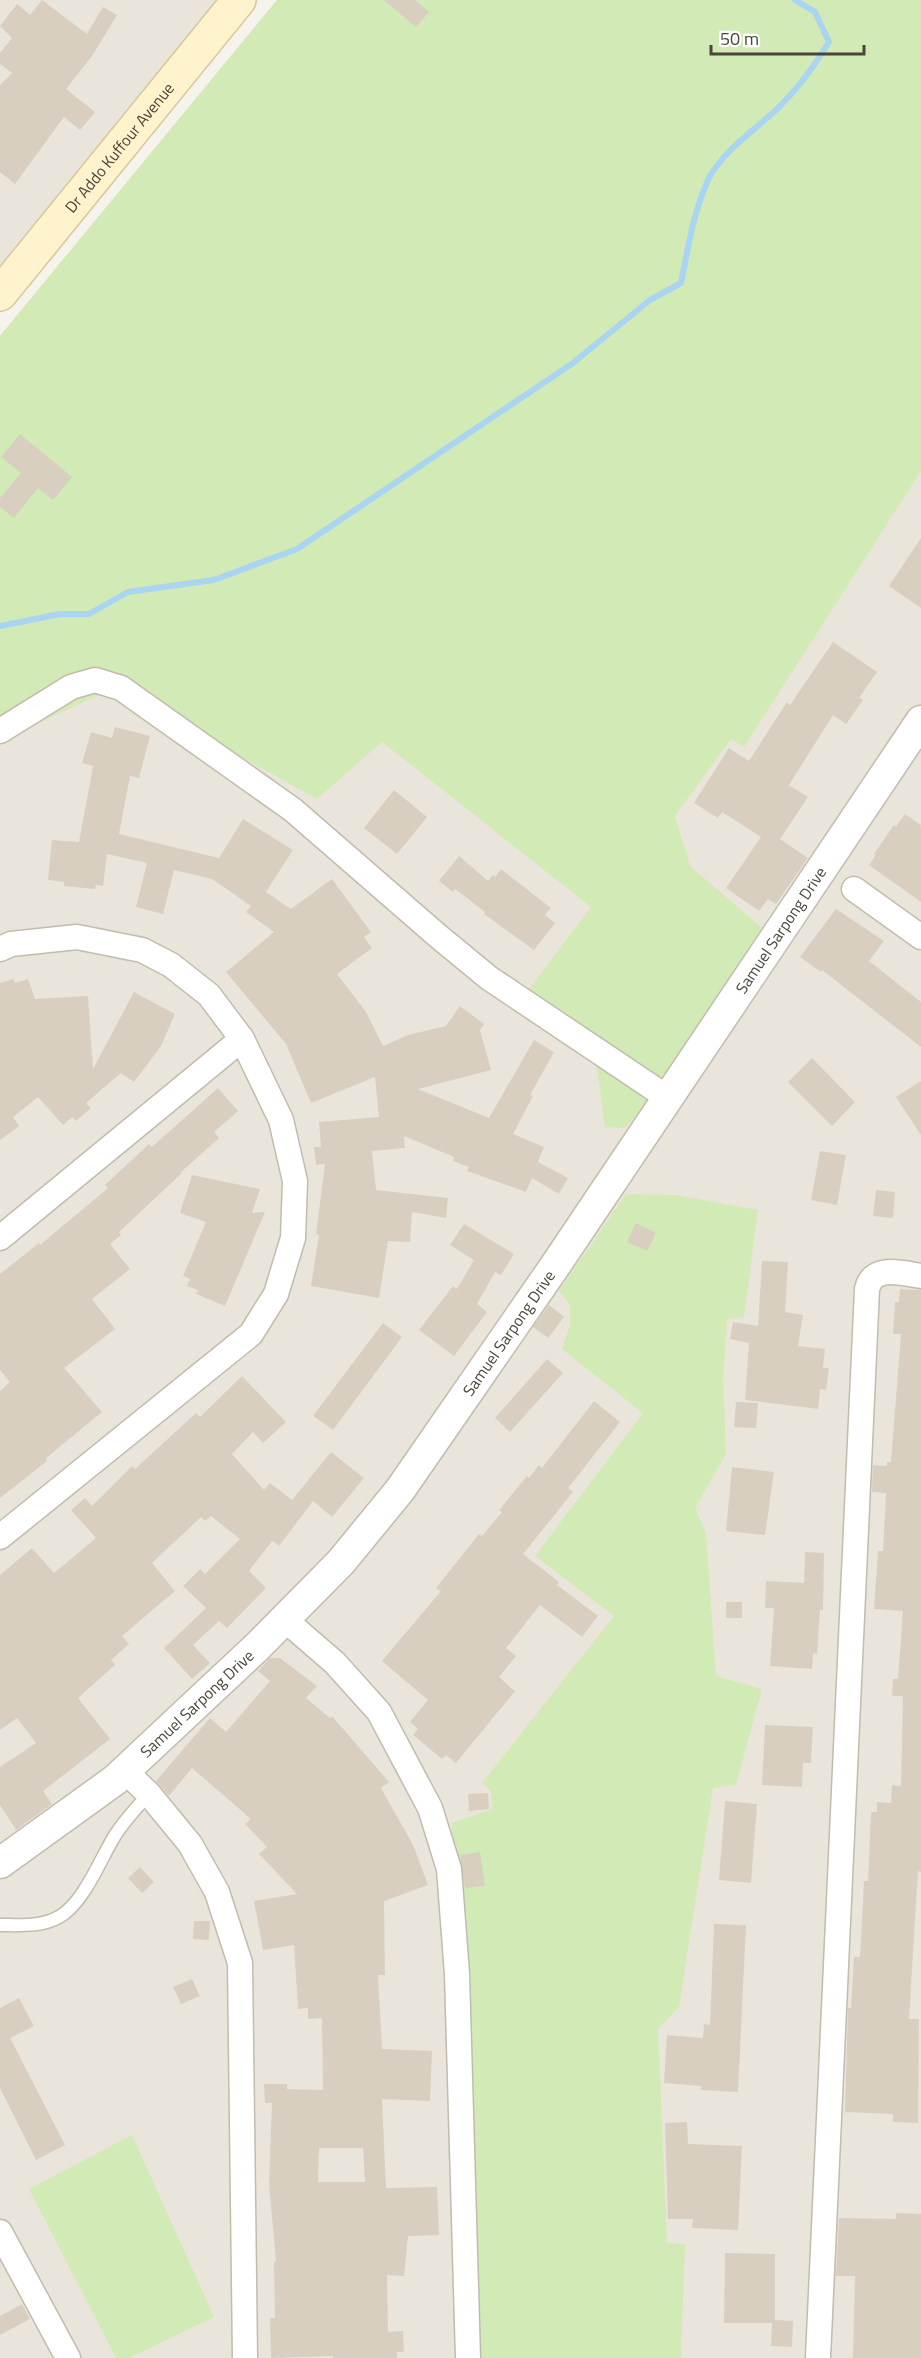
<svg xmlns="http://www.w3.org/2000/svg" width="921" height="2358" viewBox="0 0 921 2358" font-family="'Titillium Web',sans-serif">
	<rect width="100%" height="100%" fill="#f6f3ec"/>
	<g fill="#eae5da">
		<path d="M0 0H228L0 281Z"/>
		<path d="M277 0H921V2358H0V336Z"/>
	</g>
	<g fill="#d2eab5">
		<path d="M277 0H921V471L744 747 731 739 675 816 690 866 767 932 656 1095 624 1128 605 1127 596 1059 520 1001 591 907 382 742 317 799 116 687 0 741V336Z"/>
		<path d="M626 1194 675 1195 758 1210 744 1317 727 1319 723 1381 726 1454 695 1508 706 1533 716 1676 762 1689 736 1785 713 1788 679 2007 658 2029 667 2243 685 2244 681 2358H477L452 1823 492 1809 491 1791 482 1783 614 1616 535 1556 643 1413 562 1349 570 1325V1305L559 1291Z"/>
		<path d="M132 2135 214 2317 129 2358H116L29 2189Z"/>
	</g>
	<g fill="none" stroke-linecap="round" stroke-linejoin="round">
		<path stroke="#a9d4f2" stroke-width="6" d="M0 626 60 614H89L128 592 214 580 297 549 573 363 650 300 681 283C688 249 693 213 708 180 721 153 753 131 775 111 796 91 814 67 829 42L815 12 795 0"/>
	</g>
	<g fill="#d8cfc1" fill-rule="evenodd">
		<path d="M42 0 87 34 103 7 117 15 92 56 66 89 95 112 80 130 64 117 15 184 0 172V85L12 73 0 64V53L12 38 0 26 17 4 30 15Z"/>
		<path d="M384 0H415L429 12 416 27Z"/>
		<path d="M20 434 72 477 53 500 38 488 14 518 0 507V498L21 473 1 457Z"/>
		<path d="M921 538V608L889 586Z"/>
		<path d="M833 642 877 672 859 698 863 700 846 724 833 715 789 785 808 797 780 839 808 858 776 904 768 899 759 911 726 888 761 837 722 812 718 818 694 803 729 748 749 761 787 702 790 705Z"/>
		<path d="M115 727 150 736 139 778 130 776 119 834 219 858 243 819 293 850 266 892 291 909 332 879 371 932 364 937 372 948 337 974 366 1012 383 1046 408 1035 446 1026 460 1006 484 1024 480 1030 491 1070 418 1089 489 1118 534 1040 554 1052 530 1095 533 1096 513 1134 544 1147 538 1162 568 1178 559 1194 532 1178 526 1192 467 1171 469 1167 453 1161 454 1157 404 1136 405 1148 372 1151 376 1190 448 1198 446 1218 412 1212 410 1242 388 1241 379 1298 311 1286 319 1235 316 1234 325 1164 316 1165 314 1147H321L319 1122 379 1117 375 1077 311 1103 286 1044 226 972 274 932 246 912 251 906 212 879 174 870 163 914 136 907 147 863 107 854 103 886 96 885 95 889 64 886V882L48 880 52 840 79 842 93 766 82 763 91 732 112 738Z"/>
		<path d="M394 790 427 817 397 854 364 828Z"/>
		<path d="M905 814 921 825V902L869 865 876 855 874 854 894 825 896 827Z"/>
		<path d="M459 856 488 881 493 875 495 877 501 869 551 908 545 915 555 923 534 950 484 914 485 912 455 889 453 892 439 881Z"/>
		<path d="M836 909 884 941 869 961 921 1002V1047L822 970 821 972 800 957Z"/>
		<path d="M13 979 15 983 28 979 35 999 88 996 93 1069 134 992 175 1014 161 1046 134 1082 121 1073 86 1103 91 1108 76 1121 72 1117 63 1125 38 1097 13 1117 19 1126 0 1140V983Z"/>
		<path d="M812 1058 855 1102 832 1126 788 1082Z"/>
		<path d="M921 1081V1135L896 1097Z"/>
		<path d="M218 1088 238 1111 214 1132 219 1138 180 1173H182L119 1232 121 1235 110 1244 130 1269 92 1299 115 1329 64 1368 102 1412 46 1458 47 1461 0 1498V1391L10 1382 0 1370V1274L39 1243 40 1245 108 1188 105 1185 149 1144 152 1147Z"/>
		<path d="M820 1151 846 1155 837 1205 811 1200Z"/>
		<path d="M192 1175 260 1189 252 1213 265 1212 225 1306 196 1294 198 1290 187 1286 190 1279 183 1276 206 1222 180 1213Z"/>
		<path d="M876 1190 895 1192 893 1218 873 1216Z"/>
		<path d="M636 1223 656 1233 647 1251 627 1242Z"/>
		<path d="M464 1224 514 1254 501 1275 495 1272 477 1304 487 1312 454 1356 419 1330 453 1286 457 1289 474 1260 450 1245Z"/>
		<path d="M762 1261 788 1262 785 1312 803 1315 798 1346 825 1349 823 1368H829L826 1390 820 1389 818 1409 745 1400 749 1343 730 1339 733 1322 758 1326Z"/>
		<path d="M900 1289 921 1290V1872L918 1871 909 2019H919L918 2123 893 2122V2114L845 2112 848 2008H851L854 1957H860L864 1881H868L871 1812H877V1802L891 1803 892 1785 901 1786 903 1696H892L893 1679H898L903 1611 874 1609 878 1551H883L886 1493 872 1492 873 1465 887 1466V1462H891L901 1334H893L895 1302H899Z"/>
		<path d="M549 1305 564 1317 548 1338 533 1327Z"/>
		<path d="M383 1323 402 1337 333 1430 313 1416Z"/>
		<path d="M547 1359 563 1373 510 1432 495 1418Z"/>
		<path d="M242 1376 286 1422 263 1443 253 1432 232 1454 264 1490 270 1483 292 1500 331 1452 364 1478 332 1517 313 1501 279 1546 272 1541 249 1571 266 1588 227 1628 219 1621 193 1645 210 1663 192 1679 164 1648 206 1608 183 1586 200 1569 205 1574 240 1539 211 1516 205 1521 201 1517 152 1563 175 1591 122 1636 129 1644 111 1660 115 1665 78 1698 110 1739 43 1791 52 1804 16 1830 0 1805V1767L36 1743 17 1718 0 1730V1575L32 1548 54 1573 96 1538 71 1510 85 1498 92 1506 132 1466 135 1469 196 1413 200 1417Z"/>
		<path d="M594 1401 620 1422 568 1488 573 1492 523 1554 559 1582 557 1585 598 1616 582 1637 540 1605 506 1648 516 1656 499 1677 515 1691 456 1763 446 1755 442 1759 413 1735 418 1729 410 1722 428 1700 382 1661 441 1591 436 1588 479 1534 482 1536 502 1512 499 1510 527 1476 529 1478 539 1465 542 1468Z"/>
		<path d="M736 1402 758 1403 756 1428 734 1427Z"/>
		<path d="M732 1467 774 1472 765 1535 726 1531Z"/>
		<path d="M805 1552 824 1553 823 1610H820L817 1654 813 1653 812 1669 770 1666 774 1608H765L766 1581 804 1583Z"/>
		<rect x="726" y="1602" width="16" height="16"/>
		<path d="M270 1658H280L317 1686 306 1698 330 1718 332 1716 389 1782 381 1788 413 1845 428 1885 384 1901 385 1975H378L382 2049 432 2051 430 2101 382 2099 386 2188 437 2187 439 2235 408 2236 404 2276 387 2275 388 2332 403 2331 404 2352H397V2358H333V2356L271 2358 270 2318H275L274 2261H276L269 2184 272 2103H265L264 2084H287V2089L323 2090 322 2018 308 2019V2008L298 2009 294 1945 263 1950 254 1901 297 1894 259 1854 267 1847 245 1824 251 1819 192 1768 169 1796 156 1781 210 1718 226 1732 270 1681 258 1671ZM319 2148H363L365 2182H318Z"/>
		<path d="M765 1725 813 1727 811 1763H803L802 1787 762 1785Z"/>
		<path d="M488 1793 489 1809 469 1811 468 1794Z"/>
		<path d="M725 1801 757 1804 751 1883 719 1880Z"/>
		<path d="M480 1852 485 1886 465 1888 460 1855Z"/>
		<path d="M140 1867 154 1882 142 1893 128 1878Z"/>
		<path d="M194 1921H210L209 1940 193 1939Z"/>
		<path d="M714 1924 746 1925 738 2092 701 2090V2086L664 2083 667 2035 703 2038 704 2024 710 2025Z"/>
		<path d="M192 1979 200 1996 181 2004 173 1987Z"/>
		<path d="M19 1998 34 2026 10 2038 65 2145 36 2160 0 2088V2008Z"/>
		<path d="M687 2122 688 2144 742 2146 738 2230 692 2228 693 2219H668L665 2123Z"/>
		<path d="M896 2213 921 2214V2358H853L855 2276H836L839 2218 896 2219Z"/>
		<path d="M725 2253 775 2254V2320L793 2321 792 2347 771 2346 772 2323H724Z"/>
		<path d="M22 2304 30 2319 0 2335V2316Z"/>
	</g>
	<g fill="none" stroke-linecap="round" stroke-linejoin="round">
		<defs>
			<path id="service" d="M0 1925C20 1925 41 1927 59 1917 83 1904 100 1860 114 1837 123 1822 136 1808 149 1794"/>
			<g id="minor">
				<path d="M0 731 71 687 95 680 121 688 293 810 438 936 489 978 668 1098"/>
				<path d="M854 889 921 937"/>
				<path d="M0 949 11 944 77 937 142 950 171 965 209 995 242 1039 281 1120 295 1181 293 1238 276 1294 251 1334 0 1537"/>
				<path d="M0 1238 242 1039"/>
				<path d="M283 1618 335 1663 379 1712 430 1808 449 1869 457 1974 468 2358"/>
				<path d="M125 1771 149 1794 190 1844 217 1892 240 1963 245 2358"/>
				<path d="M0 2232 68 2358"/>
				<path d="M818 2358 867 1289C873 1264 902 1273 921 1276"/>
			</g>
			<g id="tertiary">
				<path id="s1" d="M0 1863 115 1780 257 1647 341 1562 400 1490 557 1263 921 721"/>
			</g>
			<g id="secondary">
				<path id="s2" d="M0 294 239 0"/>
			</g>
		</defs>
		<use href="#service" stroke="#c2bbae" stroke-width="15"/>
		<use href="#minor" stroke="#c2bbae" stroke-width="27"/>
		<use href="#tertiary" stroke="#c2bbae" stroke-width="33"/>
		<use href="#secondary" stroke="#d6c79b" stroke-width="36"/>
		<use href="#service" stroke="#fff" stroke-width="12"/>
		<use href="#minor" stroke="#fff" stroke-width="24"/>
		<use href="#tertiary" stroke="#fff" stroke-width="30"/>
		<use href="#secondary" stroke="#fff3cd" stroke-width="33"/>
	</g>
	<g text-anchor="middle" stroke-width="4.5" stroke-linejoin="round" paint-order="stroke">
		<g font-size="16" fill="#4b4439" stroke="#fff">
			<text dy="6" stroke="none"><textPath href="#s2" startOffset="189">Dr Addo Kuffour Avenue</textPath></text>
			<text dy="6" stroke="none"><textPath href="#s1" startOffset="1226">Samuel Sarpong Drive</textPath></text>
			<text dy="6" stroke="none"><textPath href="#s1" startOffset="740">Samuel Sarpong Drive</textPath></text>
			<text dy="6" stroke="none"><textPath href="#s1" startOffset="254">Samuel Sarpong Drive</textPath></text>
		</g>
	</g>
	<path d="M711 45v9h153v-9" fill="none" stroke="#4b4439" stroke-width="3"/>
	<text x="720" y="45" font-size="18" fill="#4b4439" stroke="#ffffff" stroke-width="4.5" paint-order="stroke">50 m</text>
</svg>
